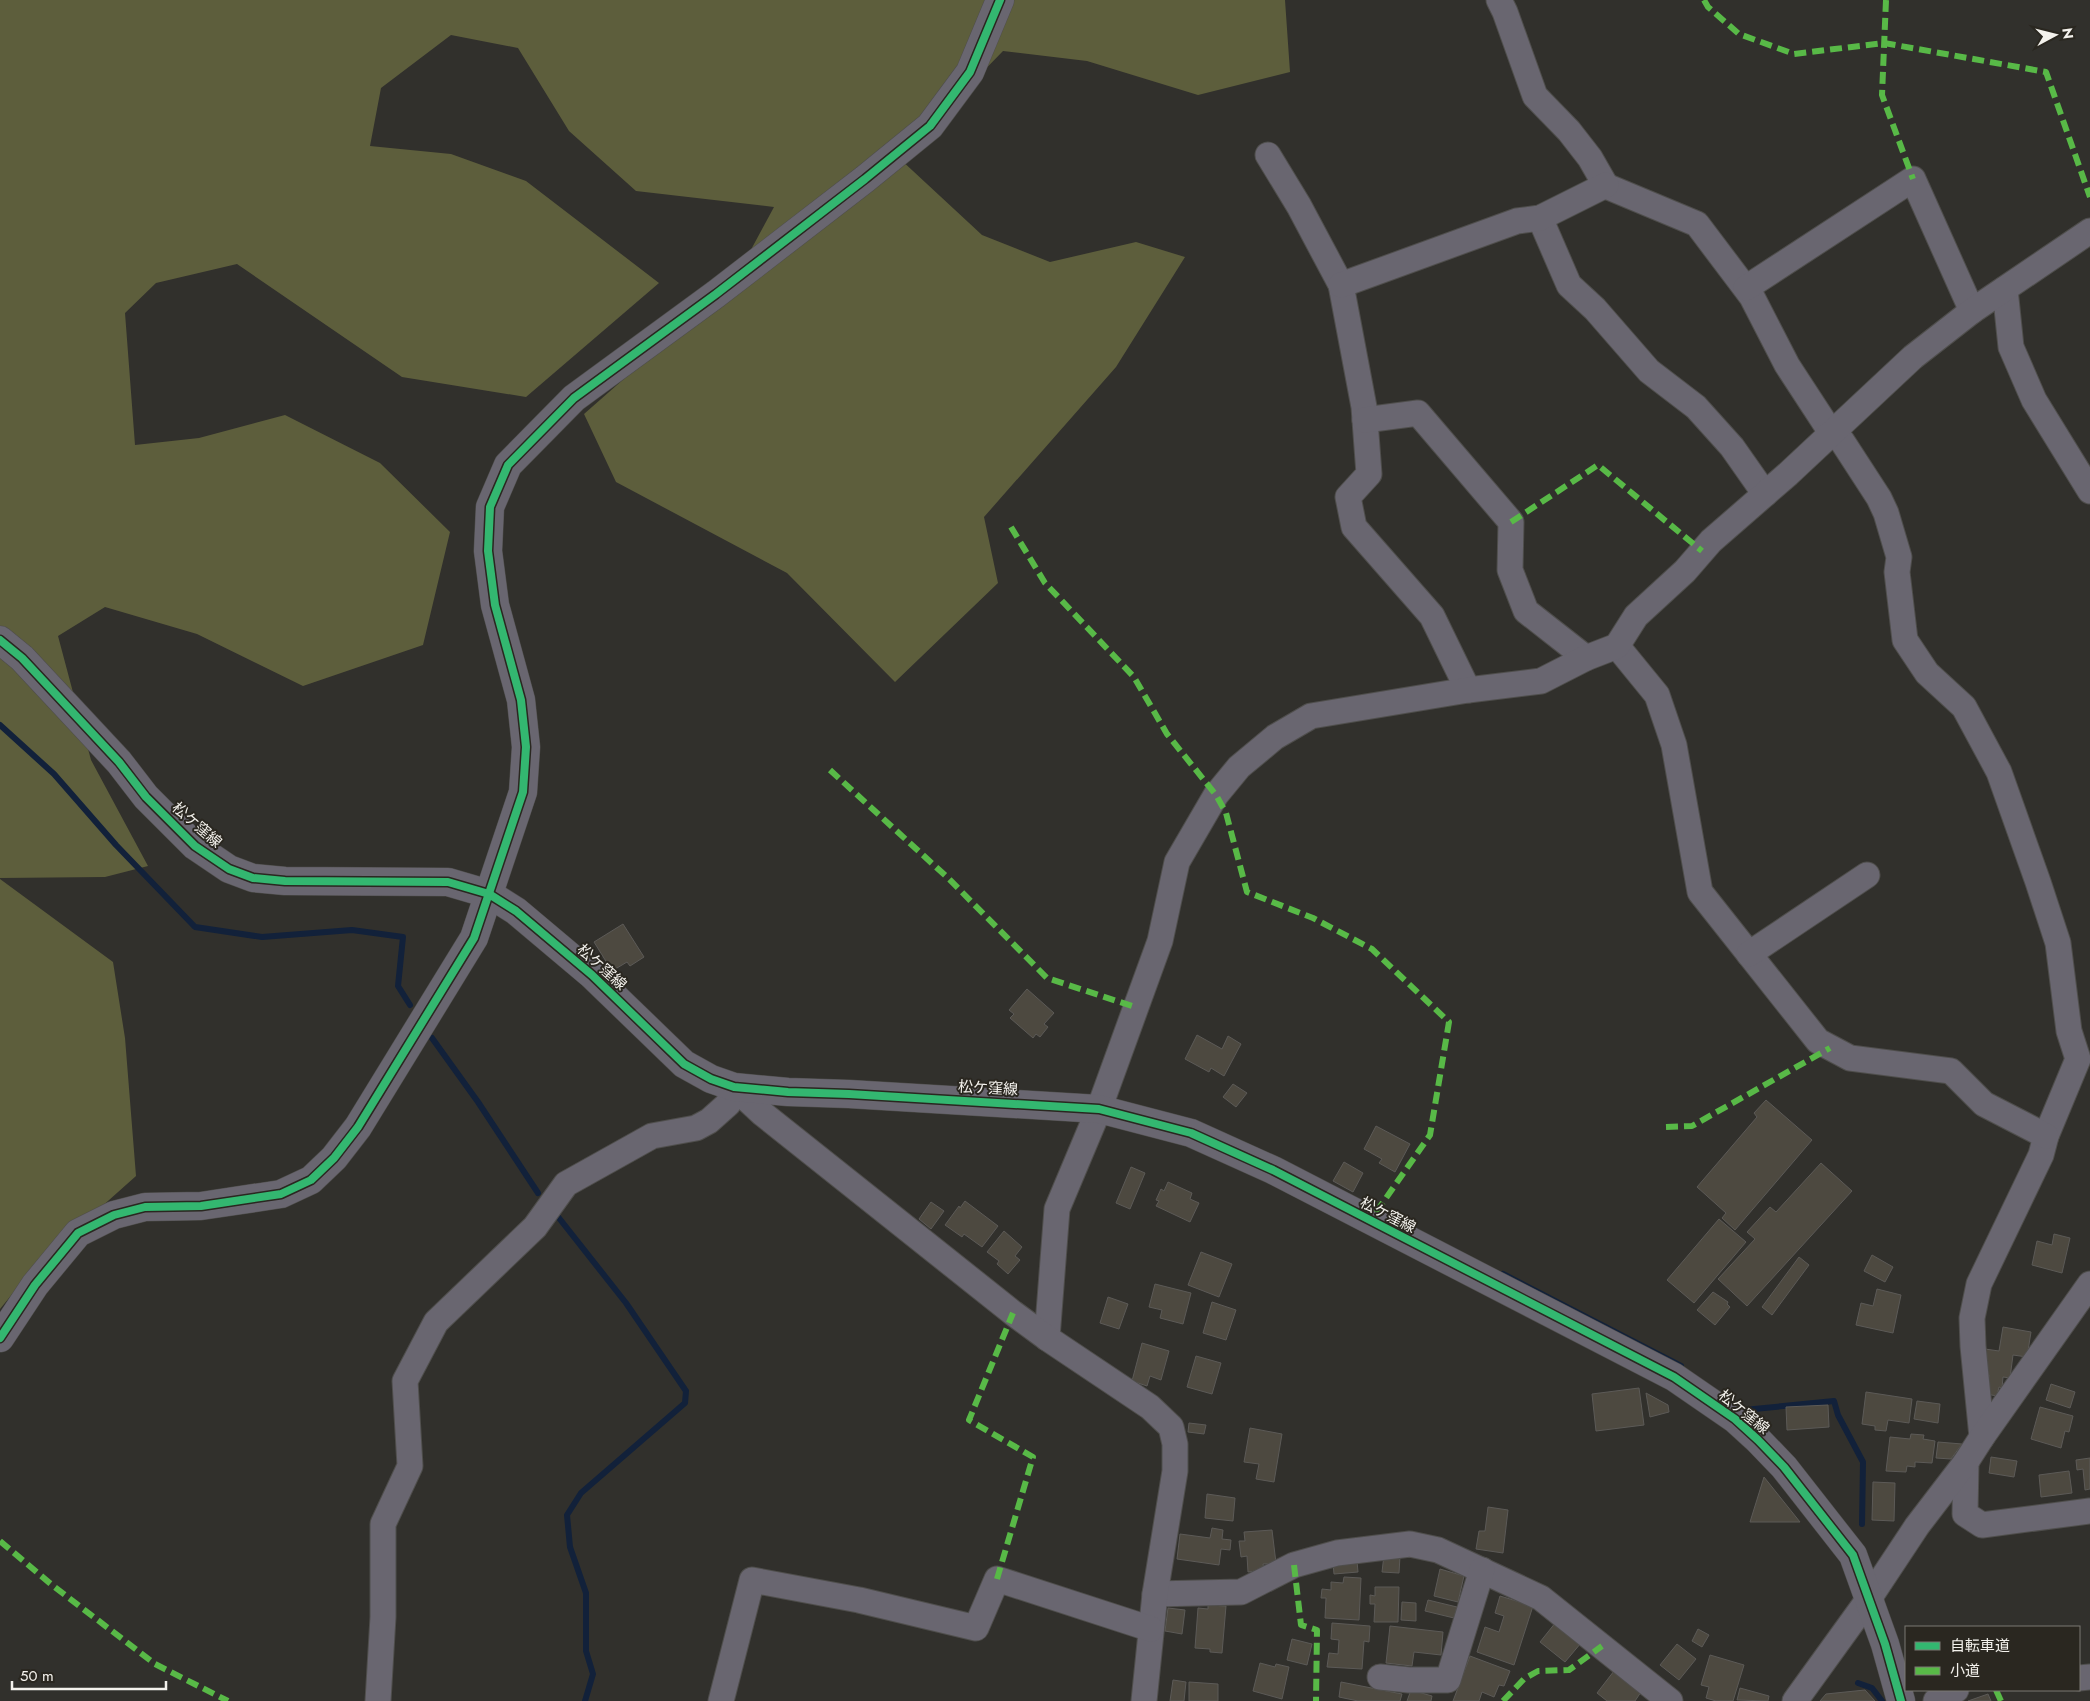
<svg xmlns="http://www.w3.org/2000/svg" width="2090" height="1701" viewBox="0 0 2090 1701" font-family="Jost,'Noto Sans JP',sans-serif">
	<rect width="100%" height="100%" fill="#31302c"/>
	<g fill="#5d5e3c">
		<path d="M0 0H1285L1290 72 1198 95 1087 61 1003 51 899 158 982 235 1050 262 1136 242 1185 257 1116 367 984 517 998 583 895 682 787 573 616 482 584 414 733 283 774 207 636 191 569 131 518 48 451 35 381 88 370 146 451 154 526 181 659 283 526 397 402 377 237 264 156 283 125 313 135 445 199 438 285 415 380 463 450 532 423 645 303 686 197 634 105 607 58 636 91 760 148 866 105 877 0 878Z"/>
		<path d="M0 879 113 962 125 1038 136 1176 35 1266 0 1309Z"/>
	</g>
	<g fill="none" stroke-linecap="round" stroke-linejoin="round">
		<g stroke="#12213a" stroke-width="6">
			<path d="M0 725 54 774 116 845 195 927 262 937 352 930 403 937 398 986 410 1005"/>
			<path d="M432 1038 478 1102 538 1193"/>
			<path d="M559 1218 626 1303 686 1391 685 1403 581 1493 567 1515 570 1547 586 1593V1651L593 1674 585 1701"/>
			<path d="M1503 1274 1681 1366"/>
			<path d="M1738 1406 1744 1410 1834 1401 1838 1415 1863 1462 1862 1524"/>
			<path d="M1858 1683 1872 1688 1882 1701"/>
		</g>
	</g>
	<g fill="#4d4940" stroke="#5c5a57">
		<path d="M623 924 644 957 630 966 627 962 612 971 594 942Z"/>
		<path d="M1027 989 1054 1013 1044 1024 1048 1027 1040 1037 1036 1034 1033 1038 1010 1018 1014 1014 1009 1010Z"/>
		<path d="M1197 1035 1222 1049 1228 1036 1241 1044 1224 1076 1211 1068 1209 1072 1185 1059Z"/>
		<path d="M1233 1084 1247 1093 1236 1107 1223 1097Z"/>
		<path d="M1766 1100 1812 1140 1735 1230 1722 1218 1726 1213 1697 1187 1757 1117 1754 1113Z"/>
		<path d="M1376 1126 1410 1144 1395 1172 1379 1163 1382 1159 1364 1149Z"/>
		<path d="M1344 1162 1363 1173 1353 1192 1333 1181Z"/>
		<path d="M1821 1163 1852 1191 1747 1306 1718 1279 1755 1239 1747 1232 1770 1207 1776 1212Z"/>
		<path d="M1131 1167 1145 1173 1130 1209 1116 1203Z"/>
		<path d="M1168 1182 1192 1193 1190 1199 1199 1203 1190 1222 1156 1206 1159 1201 1156 1200 1161 1189 1164 1191Z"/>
		<path d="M965 1201 998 1226 982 1247 964 1234 962 1237 945 1225 959 1206 960 1208Z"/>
		<path d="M931 1202 944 1211 931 1229 919 1219Z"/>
		<path d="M1719 1219 1746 1242 1694 1303 1667 1280Z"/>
		<path d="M1004 1231 1022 1247 1015 1256 1020 1260 1008 1274 997 1264 999 1261 987 1252Z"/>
		<path d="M2054 1234 2070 1238 2062 1273 2032 1265 2037 1241 2052 1245Z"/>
		<path d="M1201 1252 1232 1264 1219 1297 1188 1285Z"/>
		<path d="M1872 1255 1893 1267 1885 1282 1864 1271Z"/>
		<path d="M1799 1257 1809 1265 1772 1315 1762 1307Z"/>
		<path d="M1155 1284 1191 1293 1183 1324 1160 1318 1162 1310 1149 1307Z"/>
		<path d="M1877 1289 1901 1295 1893 1333 1856 1325 1861 1303 1873 1306Z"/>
		<path d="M1713 1292 1728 1302 1727 1304 1730 1307 1715 1325 1697 1310Z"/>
		<path d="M1108 1297 1128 1304 1119 1329 1100 1323Z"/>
		<path d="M1212 1302 1236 1310 1226 1340 1203 1333Z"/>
		<path d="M2003 1327 2031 1332 2027 1357 2013 1355 2010 1378 2003 1377 2002 1388 1999 1387 1997 1396 1986 1394 1989 1375 1982 1374 1985 1349 1999 1351Z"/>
		<path d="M1142 1343 1169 1351 1161 1380 1150 1376 1147 1386 1132 1381Z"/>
		<path d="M1196 1356 1221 1363 1212 1394 1187 1387Z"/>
		<path d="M2051 1384 2075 1392 2070 1408 2046 1400Z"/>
		<path d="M1639 1388 1644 1425 1596 1431 1592 1394Z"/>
		<path d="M1866 1392 1912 1399 1909 1423 1888 1420 1886 1431 1875 1430V1426L1862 1424Z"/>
		<path d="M1646 1393 1668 1405 1669 1412 1650 1417Z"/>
		<path d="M1917 1401 1940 1404 1938 1423 1914 1419Z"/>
		<path d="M1828 1405 1829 1427 1787 1430 1786 1407Z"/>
		<path d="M2040 1407 2073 1416 2069 1432 2065 1431 2061 1448 2031 1439Z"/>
		<path d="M1189 1423 1206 1425 1204 1434 1188 1432Z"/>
		<path d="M1250 1428 1282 1434 1274 1482 1256 1479 1259 1464 1244 1462Z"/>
		<path d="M1911 1434 1924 1435 1923 1439 1935 1441 1932 1463 1915 1462V1467L1907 1466 1906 1472 1886 1471 1890 1437 1910 1439Z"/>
		<path d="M1938 1442 1962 1444 1951 1459 1936 1458Z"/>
		<path d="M1991 1457 2017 1461 2014 1477 1989 1473Z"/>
		<path d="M2090 1458V1489L2085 1490 2083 1469 2077 1470 2076 1460Z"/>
		<path d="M2069 1471 2072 1493 2041 1497 2039 1475Z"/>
		<path d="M1764 1477 1800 1522H1750Z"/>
		<path d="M1873 1482 1895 1483 1894 1521 1872 1520Z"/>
		<path d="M1207 1494 1235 1498 1233 1521 1205 1518Z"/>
		<path d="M1488 1507 1508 1510 1503 1553 1476 1549 1479 1531H1485Z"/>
		<path d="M1212 1528 1223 1530 1222 1539 1231 1540 1230 1550 1221 1549 1219 1565 1177 1559 1180 1534 1210 1538Z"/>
		<path d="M1272 1530 1276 1563 1263 1564 1264 1570 1248 1572 1247 1556 1241 1557 1239 1541H1245L1244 1532Z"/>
		<path d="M1384 1555 1400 1556 1399 1573 1382 1572Z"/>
		<path d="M1357 1561 1358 1572 1334 1574 1333 1563Z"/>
		<path d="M1440 1569 1464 1576 1458 1602 1434 1596Z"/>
		<path d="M1344 1577 1361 1578 1359 1620 1325 1618 1326 1598H1321L1322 1589 1331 1590V1582L1343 1583Z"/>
		<path d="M1375 1587H1399L1398 1622H1374L1375 1604H1370V1595L1375 1596Z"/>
		<path d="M1500 1596 1533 1606 1514 1665 1477 1652 1485 1627 1499 1632 1504 1616 1495 1613Z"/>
		<path d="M1428 1600 1457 1607 1454 1618 1425 1611Z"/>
		<path d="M1402 1602 1416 1603V1621L1401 1620Z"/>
		<path d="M1208 1605 1226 1606 1222 1653 1210 1652V1649L1195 1648 1198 1608 1208 1609Z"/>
		<path d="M1168 1608 1185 1610 1182 1634 1165 1631Z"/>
		<path d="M1556 1622 1581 1643 1565 1662 1540 1642Z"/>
		<path d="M1332 1623 1370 1626 1369 1642 1364 1641 1362 1669 1327 1667 1329 1653 1338 1654 1339 1640 1331 1639Z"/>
		<path d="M1390 1626 1443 1632 1441 1655 1414 1652 1412 1666 1386 1663Z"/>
		<path d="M1698 1629 1709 1635 1702 1647 1692 1641Z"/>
		<path d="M1292 1639 1312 1644 1307 1665 1287 1660Z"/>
		<path d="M1677 1644 1696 1659 1679 1680 1660 1665Z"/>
		<path d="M1710 1655 1744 1665 1733 1701H1716L1706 1698 1709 1687 1701 1685Z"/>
		<path d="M1470 1656 1510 1671 1504 1686 1499 1685 1494 1697 1482 1692 1479 1701H1453Z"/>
		<path d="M1260 1663 1275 1667 1276 1664 1289 1667 1282 1699 1253 1691Z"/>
		<path d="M1614 1671 1641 1692 1635 1701H1607L1597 1693Z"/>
		<path d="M1173 1680 1186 1682 1184 1701H1170Z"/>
		<path d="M1189 1682 1218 1684V1701H1189Z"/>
		<path d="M1341 1682 1402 1694 1400 1701H1358L1339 1697Z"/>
		<path d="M1740 1688 1769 1696 1768 1701 1737 1700Z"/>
		<path d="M1411 1690 1432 1696 1431 1701H1407Z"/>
		<path d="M1865 1690 1875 1701H1820L1826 1694Z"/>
		<path d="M1988 1694 1991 1701H1968Z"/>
	</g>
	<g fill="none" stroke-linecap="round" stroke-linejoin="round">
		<defs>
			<g id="minor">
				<path d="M1499 0 1505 12 1535 96 1569 131 1590 158 1606 186 1697 224 1752 297 1787 365 1832 434 1842 441 1879 498 1886 513 1899 557 1897 572 1905 640 1927 673 1964 707 1999 772 2038 882 2058 943 2069 1031 2078 1059 2046 1136 2041 1155 1979 1284 1972 1318 1973 1346 1982 1437"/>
				<path d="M1268 155 1299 206 1341 285 1364 407 1369 474 1348 497 1354 527 1432 616 1468 690"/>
				<path d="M1540 218 1569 285 1595 309 1649 371 1696 407 1732 447 1765 494"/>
				<path d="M1341 285 1517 221 1540 218 1606 185"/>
				<path d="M1746 288 1913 179 1972 311"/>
				<path d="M2005 289 2011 347 2034 400 2090 491"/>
				<path d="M1365 420 1418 413 1511 522 1510 570 1526 611 1586 658"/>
				<path d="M1617 646 1657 695 1674 745 1700 892 1818 1041 1850 1058 1951 1071 1984 1104 2046 1136"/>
				<path d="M1749 954 1867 875"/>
				<path d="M1047 1338 1057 1209 1099 1109 1160 941 1177 862 1216 795 1239 767 1275 737 1311 716 1468 690 1541 681 1586 658 1617 646 1636 616 1685 571 1711 541 1788 474 1913 357 1972 311 2090 231"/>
				<path d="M1966 1462 1965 1514 1982 1525 2090 1511"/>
				<path d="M1155 1594 1241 1592 1294 1565 1337 1553 1410 1544 1438 1550 1541 1598 1670 1701"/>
				<path d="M1380 1677 1409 1680H1448L1482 1570"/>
				<path d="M2079 1678 2090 1677"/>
				<path d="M378 1701 383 1617V1524L410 1466 405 1381 436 1322 535 1227 566 1184 652 1136 696 1128 709 1121 728 1104 734 1087 763 1114 1013 1313 1047 1338 1150 1407 1171 1427 1175 1444V1471L1155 1594 1144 1701"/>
				<path d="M721 1701 752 1580 859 1600 976 1628 997 1579 1151 1629"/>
				<path d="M1795 1701 1868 1600 1917 1526 1966 1462 1982 1437 2090 1284"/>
				<path d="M1936 1701 1956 1690"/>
			</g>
			<g id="tertiary">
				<path d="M0 640 22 658 119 762 146 797 195 846 229 869 253 878 285 881 448 882 489 894 516 911 592 975 684 1064 711 1079 734 1087 788 1092 849 1094 1099 1109 1191 1133 1273 1170 1674 1377 1735 1419 1758 1440 1784 1467 1853 1555 1885 1644 1901 1701"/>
				<path d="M0 1338 35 1285 78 1233 114 1215 145 1207 201 1206 281 1194 311 1180 334 1158 358 1127 474 938 523 792 526 747 521 700 495 605 488 551 490 507 508 465 574 398 716 294 865 179 930 126 970 72 1000 0"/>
			</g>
		</defs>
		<use href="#minor" stroke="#4f4e4c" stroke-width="27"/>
		<use href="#tertiary" stroke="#4f4e4c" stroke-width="29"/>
		<use href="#minor" stroke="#696670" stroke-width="25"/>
		<use href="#tertiary" stroke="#696670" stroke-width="28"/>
		<g stroke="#58b947" stroke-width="6" stroke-dasharray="12 6" stroke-linecap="butt">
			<path d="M1704 0 1708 7 1739 34 1794 54 1884 43 2046 72 2090 197"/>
			<path d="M1886 0 1882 95 1913 179"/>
			<path d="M1511 522 1598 465 1702 551"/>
			<path d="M1011 527 1045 583 1134 677 1167 734 1216 795 1226 813 1247 892 1313 918 1372 949 1449 1022 1430 1135 1370 1221"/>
			<path d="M830 770 948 878 1047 978 1135 1007"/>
			<path d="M1666 1127 1692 1126 1830 1048"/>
			<path d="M0 1541 52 1585 155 1664 228 1701"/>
			<path d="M1294 1565 1301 1625 1317 1630 1316 1701"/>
			<path d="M997 1579 1033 1457 969 1420 1013 1313"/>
			<path d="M1996 1690 2001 1701"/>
			<path d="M1503 1701 1524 1679 1538 1671 1569 1670 1602 1646"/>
		</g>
		<defs>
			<g id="cycleway">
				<path d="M0 640 22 658 119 762 146 797 195 846 229 869 253 878 285 881 448 882 489 894 516 911 592 975 684 1064 711 1079 734 1087 788 1092 849 1094 1099 1109 1191 1133 1273 1170 1674 1377 1735 1419 1758 1440 1784 1467 1853 1555 1885 1644 1901 1701"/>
				<path d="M0 1338 35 1285 78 1233 114 1215 145 1207 201 1206 281 1194 311 1180 334 1158 358 1127 474 938 523 792 526 747 521 700 495 605 488 551 490 507 508 465 574 398 716 294 865 179 930 126 970 72 1000 0"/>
			</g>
		</defs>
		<use href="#cycleway" stroke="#2a2720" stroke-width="11"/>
		<use href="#cycleway" stroke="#33b770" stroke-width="8"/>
	</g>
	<g text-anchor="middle" stroke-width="4" stroke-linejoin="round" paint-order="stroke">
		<g font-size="15" fill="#f4f2ed" stroke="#2a2720">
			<text transform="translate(197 825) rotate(41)" y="5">松ケ窪線</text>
			<text transform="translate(602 967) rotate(42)" y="5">松ケ窪線</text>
			<text transform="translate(988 1088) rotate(3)" y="5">松ケ窪線</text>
			<text transform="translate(1388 1215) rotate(27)" y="5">松ケ窪線</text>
			<text transform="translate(1744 1412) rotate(39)" y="5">松ケ窪線</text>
		</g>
	</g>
	<rect x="1905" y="1626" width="175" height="65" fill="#2a2720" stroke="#7b7872"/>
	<rect x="1915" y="1642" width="25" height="8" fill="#33b770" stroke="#7b7872"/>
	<text x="1950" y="1651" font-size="15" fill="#f4f2ed">自転車道</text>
	<rect x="1915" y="1667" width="25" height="8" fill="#58b947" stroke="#7b7872"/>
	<text x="1950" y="1676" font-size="15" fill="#f4f2ed">小道</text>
	<g transform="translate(2055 35) rotate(83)" stroke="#2a2720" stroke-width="4" paint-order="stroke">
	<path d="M0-4L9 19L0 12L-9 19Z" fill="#f4f2ed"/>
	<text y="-8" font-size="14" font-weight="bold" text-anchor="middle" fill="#f4f2ed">N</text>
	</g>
	<path d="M12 1681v8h154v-8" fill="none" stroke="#f4f2ed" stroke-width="2.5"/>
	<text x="20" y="1681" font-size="15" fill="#f4f2ed" stroke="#2a2720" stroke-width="4" paint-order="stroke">50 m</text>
</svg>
